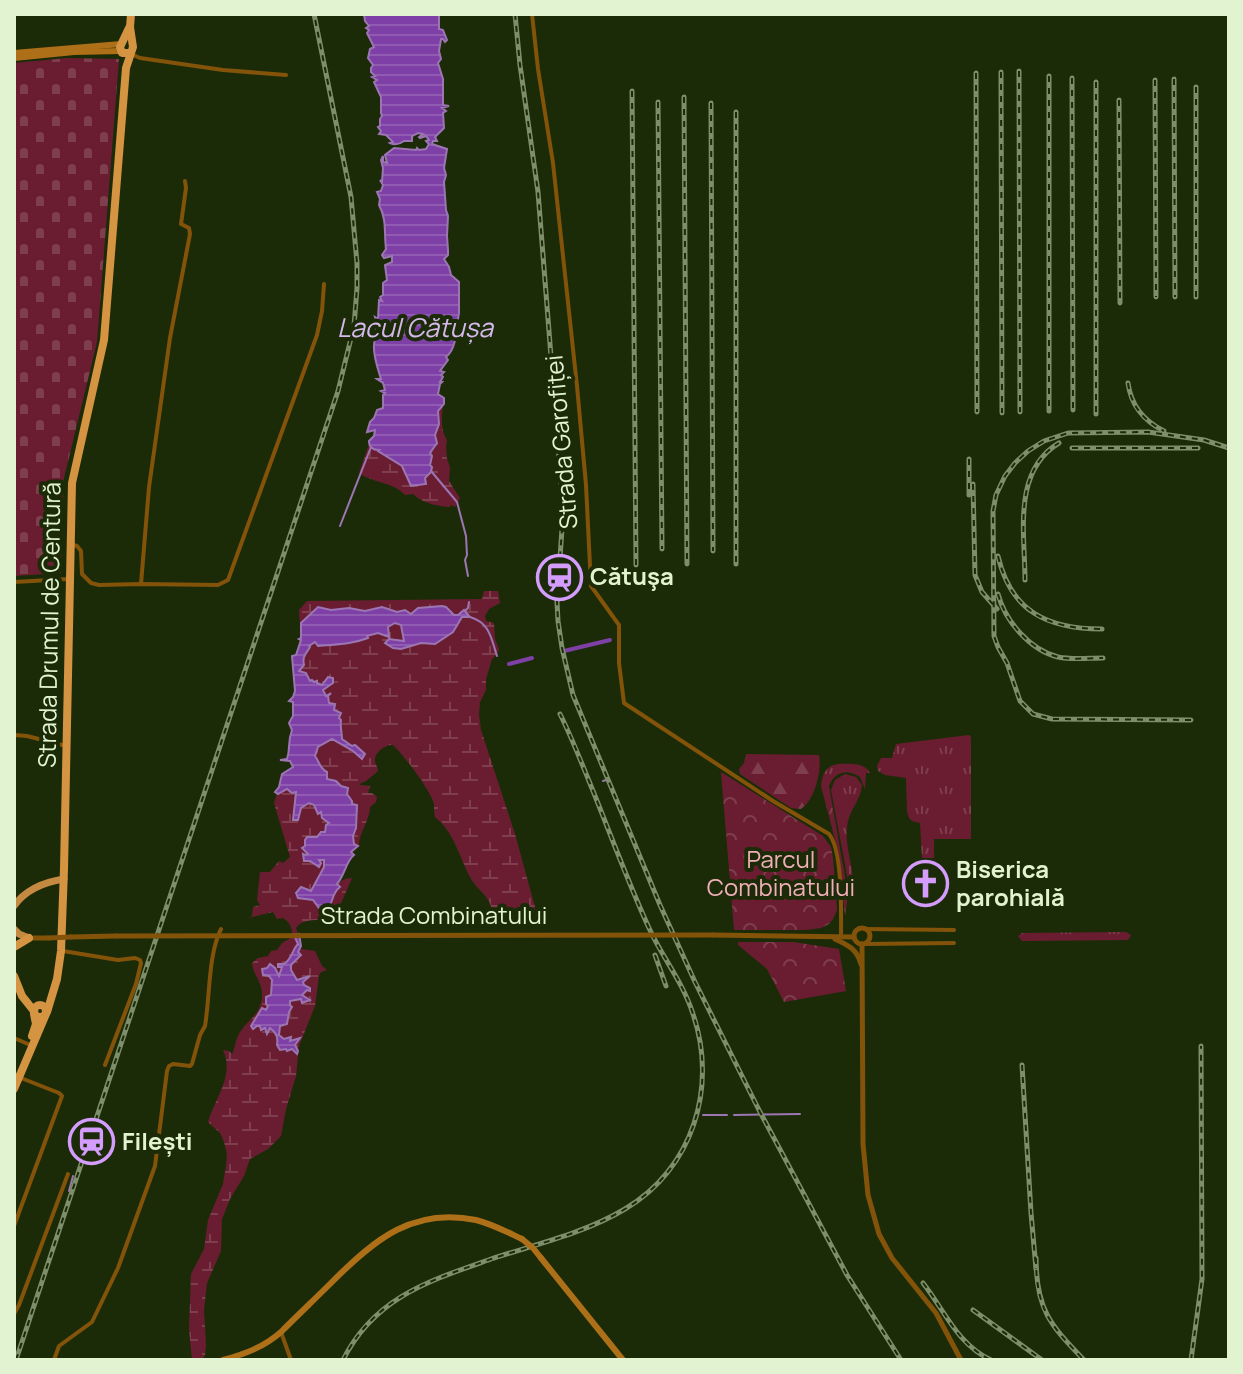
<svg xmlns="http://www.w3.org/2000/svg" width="1243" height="1374" viewBox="0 0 1243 1374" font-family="Manrope,sans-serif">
	<defs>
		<pattern id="grass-tufts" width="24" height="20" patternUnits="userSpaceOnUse" patternTransform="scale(2)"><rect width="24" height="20" fill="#6a1d31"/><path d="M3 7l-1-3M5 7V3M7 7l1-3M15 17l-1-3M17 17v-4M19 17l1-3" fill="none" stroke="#7f3e4e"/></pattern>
		<pattern id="forest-firs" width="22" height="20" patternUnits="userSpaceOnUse" patternTransform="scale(2)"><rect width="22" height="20" fill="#6a1d31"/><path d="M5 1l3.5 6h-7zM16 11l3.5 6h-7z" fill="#7f3e4e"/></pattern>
		<pattern id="wetland-marsh" width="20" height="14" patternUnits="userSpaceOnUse" patternTransform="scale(2)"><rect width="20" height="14" fill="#6a1d31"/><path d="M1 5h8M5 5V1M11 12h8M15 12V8" fill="none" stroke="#7f3e4e"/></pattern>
		<pattern id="cemetery-stones" width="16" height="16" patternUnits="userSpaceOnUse" patternTransform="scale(2)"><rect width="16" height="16" fill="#6a1d31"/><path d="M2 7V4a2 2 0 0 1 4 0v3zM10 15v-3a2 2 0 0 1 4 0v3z" fill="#7f3e4e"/></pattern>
		<pattern id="park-crowns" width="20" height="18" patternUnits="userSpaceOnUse" patternTransform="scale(2)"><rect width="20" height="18" fill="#6a1d31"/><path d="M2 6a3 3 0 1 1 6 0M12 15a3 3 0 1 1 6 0" fill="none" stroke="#7f3e4e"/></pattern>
		<pattern id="water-rules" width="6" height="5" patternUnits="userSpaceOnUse" patternTransform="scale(2)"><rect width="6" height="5" fill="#7e40a7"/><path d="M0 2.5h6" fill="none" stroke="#905cb2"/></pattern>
	</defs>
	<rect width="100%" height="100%" fill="#1c2b07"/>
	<g fill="url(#grass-tufts)">
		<path d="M969 735 971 737V839H934V858H922L920 823 912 821 909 818 907 811 906 778 885 775 878 771 877 766 881 758H892L896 744Z"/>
		<path d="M838 764C849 764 864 762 870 773H866L865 789 860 777C847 768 834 772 829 786L848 894 845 916 839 855 821 786C822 774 826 766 838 764Z"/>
		<path d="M845 774 856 777 862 785C861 799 851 808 848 821 842 848 858 870 851 896L831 790 835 780Z"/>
		<path d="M1126 932 1131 935 1128 940 1022 941 1018 936 1022 933Z"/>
	</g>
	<path fill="url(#forest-firs)" d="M746 754 819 755C822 770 815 800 801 809L791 808 740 774 739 769 744 763Z"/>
	<g fill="url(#wetland-marsh)">
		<path d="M443 407C441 417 441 432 447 440L446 446 447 459 450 467 449 481 460 498 455 507 451 505 449 507C436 506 422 503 413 494L405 495C394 482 373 483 359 473L369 444 371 447 382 450 379 452 402 466 410 485 427 476 432 467 430 465 432 456 430 453 437 443 435 435 439 424 438 411Z"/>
		<path d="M484 591H498L500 603 489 609 485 616 486 621 494 623 495 639 499 649 497 654 492 659 486 679V690L480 702 479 715 481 730 515 834 538 918 537 923 534 925 531 920H528L523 924 519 921C508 923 502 920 492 914 492 896 477 891 470 877 459 856 454 832 435 817 434 813 434 808 434 804 431 791 403 754 393 745 386 744 374 752 375 761 375 764 378 767 378 771L366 781 359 784 360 785 370 786 368 793H372L377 797 376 802 370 807C370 821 358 833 359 847H356L358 846 354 844C352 832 355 817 357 805H351L346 794 348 788 340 787V784L336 781 326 779 315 755 318 747 331 739 353 751 362 759 361 749 355 745 353 747 342 739 343 733 340 727 341 721 339 718 341 714 334 710 335 704 329 703 328 696H326L322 690 324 688 331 686 328 677C322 686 320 684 311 682L306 673 299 671 304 665C302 656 306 648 313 643H316L319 646C336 644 350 645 367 638V636L379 633 386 635 388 627 395 623 401 625 404 641 397 640 386 643 407 648 417 644H436L453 632 462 617H468L462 611 458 615H454L446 607 418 608 411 614 397 612 382 607 365 611 349 608 331 610 318 607 305 618 300 625 299 610 307 601 482 599Z"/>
		<path d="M287 789 291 793 296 792 293 815 298 820 301 808 309 803 321 811 329 824 325 827 324 832H321L317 837H309L305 839 303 850 307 852V855H305L309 861 325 860 324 867 310 892 301 887 296 895 298 898 331 904C333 891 337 878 352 878L339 908 334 910 333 922C327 924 323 924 318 920 310 920 300 921 296 928L301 943V949L315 951 322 966 327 970 321 972 319 976 315 1006 299 1046 296 1076 286 1109 281 1136 268 1149 250 1159 244 1176 230 1199 222 1219 221 1251 207 1283 204 1310 206 1345 205 1355 202 1360H192L189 1329 191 1274 204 1249 208 1220 223 1184 226 1166 227 1154 224 1142 220 1133 208 1122C215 1098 235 1075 223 1050L229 1051 232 1054C235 1048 235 1042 238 1036 246 1019 263 1016 262 992 261 981 253 974 252 963L258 958 268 956 271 951 277 950 282 943 291 938C294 930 290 922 283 918L277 919 273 912 248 918 252 916 253 907 260 905 257 900 260 872H270L279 861 283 863 290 857 274 803 277 793Z"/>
	</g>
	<path fill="url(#cemetery-stones)" d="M67 58 119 59 97 342 64 478 61 573 14 576V63Z"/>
	<g fill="url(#park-crowns)">
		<path d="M721 772 823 836 831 847 833 858 837 910 833 919 829 924 821 928 806 930H734Z"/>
		<path d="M738 942H793L839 949 846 991 784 1002 767 969 738 945Z"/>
	</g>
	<g fill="url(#water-rules)" stroke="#9c76b3" stroke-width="2">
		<path d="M364 14H439V29L443 30 447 40 445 42 443 39H441L439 51 441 59 438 63 443 79V105L449 106 442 108 446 111 443 113 444 128 435 137 437 141H433L432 144 447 149 444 168 446 175 444 182 446 210 448 216 447 236 448 250V255L444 259 449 267 451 275 459 282V313L458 319 454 323C459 332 454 351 446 357L448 360 440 371 444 372 441 375 443 377 440 382H442L440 384 438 394 444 398V404L438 411 439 424 435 435 437 443 430 453 432 456 430 465 432 467 431 472 425 478 426 484 411 486 402 466 378 451 379 450C374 450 369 448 369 441L374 436 375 430 367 432 370 422 374 418 377 410 383 408V395L385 393 381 391 385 390 383 383 377 379H381C378 369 373 356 374 345 375 335 378 328 375 317L378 319 379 300 382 301 380 297 383 295V283L387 280 385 265 392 262V256L384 258 382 255 386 249C384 234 387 219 379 205L380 199 377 192 381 191 383 185 380 180 382 182 383 168 381 160 383 156V162L387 163 385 155 394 148 416 150 417 148 419 150 426 149 429 144 426 141 429 140 426 136 420 138 419 137 423 134 418 133 412 136V141H404C400 144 396 146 390 143L393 142 386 135 379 134 381 131 378 127 380 126V119L382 116 381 113V97L374 82 377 80 372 77 375 76 371 72V68L373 65 368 58 370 49 374 47 367 33 369 30 366 28 369 26 365 21Z"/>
		<path d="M442 606 446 607 454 615H458L464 610 470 617H462L453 632 435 644 421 643 401 649 393 648 385 643 389 639 404 641 401 625 395 623 388 627 389 637 378 633 367 636 368 638C349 645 337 644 318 646L315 642 309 646 310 647C306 654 302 656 304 665L299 671 306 673 310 681 312 680 314 682 317 681V683L322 685 328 677 333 678V683L323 690 326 696 331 693 328 696 329 703 335 704 334 710 341 713 339 718 341 720C340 728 342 732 342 739L352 746 355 745 365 754 362 759 353 751 332 739 318 747 315 756C319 761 320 769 327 772V779L336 781 341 786 348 788 347 794 352 801V804L357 805 356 828 353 836 354 844 358 846 351 852 354 855C346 861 345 875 337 884L340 887C328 896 337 909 319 908L313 900 298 898 296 893 301 887 311 891 324 867V860H319L321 863 319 867 310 861H304L303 854 305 855 308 854 302 848 305 846V840L307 837H317L321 832H325L326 825 329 823 322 818 321 812 318 814 314 805 309 803 301 808 298 820H293L296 792 292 793 287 789 278 794 275 792 279 787 282 774 293 767 290 761 280 760 287 759C291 747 287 743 292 730L289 723 293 716V702L289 701 293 697 295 691 292 656 296 655 301 640 299 639 301 638V623L318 607 331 610 349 608 365 611 382 607 397 612 405 610 411 614 418 608Z"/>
		<path d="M299 934 301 946 298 952 301 955 291 965V970L297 980 310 976 303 982 304 985 310 988V991L307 990 302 995 310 1000 302 1003 301 999 290 1001V1005L292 1007 289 1012 287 1024 280 1026 279 1035 284 1039 291 1037 290 1041 300 1038 295 1045 298 1051 297 1054 292 1049 287 1051 286 1049 280 1050 277 1045C278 1038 277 1033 270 1028L267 1034 265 1028 261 1030 260 1026H257L253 1029 251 1026 262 1008 266 1010 268 1006 266 1004V997L271 995 272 980 269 976 263 975 262 969 267 968 270 964 275 968 279 976 282 967H278V964H284C292 959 292 950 298 944L294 935Z"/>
	</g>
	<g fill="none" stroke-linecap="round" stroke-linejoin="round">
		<g stroke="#9c76b3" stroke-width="2">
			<path d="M431 471 457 502 466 536 467 555 465 560 468 576"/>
			<path d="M340 526 371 447"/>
			<path d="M465 611 468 608 469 602"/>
			<path d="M470 617C490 623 491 638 497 656"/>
			<path d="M603 781 606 780"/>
			<path d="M703 1115H727"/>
			<path d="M734 1115 800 1114"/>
			<path d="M69 1191 73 1176"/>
		</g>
		<g stroke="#7e40a7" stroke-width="4">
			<path d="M564 651 610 640"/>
			<path d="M509 664 532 658"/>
		</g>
		<g stroke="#83530a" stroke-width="4">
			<path d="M532 14 538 69 553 163 577 386 586 485 591 586 619 625V663L624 703 773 801 829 834C843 851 841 913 841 937"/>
			<path d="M131 54 140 58 223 70 286 75"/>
			<path d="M70 544 77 546 81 551 82 574 91 583 99 585 141 584 218 585 228 580 317 335 322 311 324 284"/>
			<path d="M14 582 69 579"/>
			<path d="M141 584 149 487 170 338 190 234 189 228 181 224 186 188 185 181"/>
			<path d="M14 735 27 736 66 746"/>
			<path d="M865 929 954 930"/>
			<path d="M865 944 954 943"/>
			<path d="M63 951 118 960 135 958 140 960 141 963 136 984 105 1065"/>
			<path d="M14 1038 28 1044"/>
			<path d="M14 1074H15"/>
			<path d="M14 1226 62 1096 59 1093 21 1078"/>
			<path d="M14 1314 19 1305 68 1174"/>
			<path d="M281 1332 291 1360"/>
			<path d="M54 1360 59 1346 92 1322 118 1268 155 1166 167 1071 169 1066 173 1064 190 1066 192 1064 200 1035 205 1026C210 997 208 955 221 929"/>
		</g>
		<g stroke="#83530a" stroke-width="5">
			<circle cx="862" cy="936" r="8"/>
			<path d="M713 935 854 937"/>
			<path d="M71 937 116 936"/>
			<path d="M30 938H48"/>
			<path d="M835 939C848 945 857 949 861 964"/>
			<path d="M862 944 863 1144 868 1195 879 1234 892 1258 936 1313 961 1360"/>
		</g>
		<g stroke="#ad6f17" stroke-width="6">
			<path d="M14 53 121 44"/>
			<path d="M14 58 74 52 121 51"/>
			<path d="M541 1258 623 1360"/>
			<path d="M223 1360C245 1354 264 1347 281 1332 299 1314 317 1297 334 1280 375 1239 414 1207 476 1220 492 1224 507 1232 522 1239"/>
		</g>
		<g stroke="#c58a41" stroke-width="7">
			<path d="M14 906C26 889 44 882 64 879"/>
			<path d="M14 929 19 934 29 938"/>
		</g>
		<g stroke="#d49442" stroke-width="8">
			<path d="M129 28 120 47 122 53H130"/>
			<path d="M14 947 29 938"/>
			<path d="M14 976 22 996 34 1011"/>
			<circle cx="40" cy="1011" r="6"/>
			<path d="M47 1012 57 979 61 951 64 869 72 483 104 340 126 68 133 47 130 27 131 14"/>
			<path d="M32 1036 36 1024 34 1014"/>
			<path d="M14 1089 46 1014"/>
		</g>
		<defs>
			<g id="rail">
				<path d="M515 14 520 65 538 192 559 458 563 514 557 602 558 621 562 648 573 695 660 905 695 982 760 1112 847 1275 901 1360"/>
				<path d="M1019 71 1020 412"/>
				<path d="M1001 72 1002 413"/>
				<path d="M976 73 977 412"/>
				<path d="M1049 76V411"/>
				<path d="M1072 78 1073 410"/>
				<path d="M1174 79 1175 297"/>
				<path d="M1155 80 1156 297"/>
				<path d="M1096 82V414"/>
				<path d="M1196 87V297"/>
				<path d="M632 91 636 565"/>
				<path d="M684 97 687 564"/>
				<path d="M1119 100 1120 303"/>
				<path d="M658 102 662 549"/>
				<path d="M711 103 713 551"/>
				<path d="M736 112V564"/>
				<path d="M1128 383C1131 406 1144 421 1164 431"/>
				<path d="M1072 448H1198"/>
				<path d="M969 459V495"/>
				<path d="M973 484 975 575 982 592 997 609"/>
				<path d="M998 556C1011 612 1048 629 1102 629"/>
				<path d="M1025 580C1025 534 1012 471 1059 443"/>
				<path d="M998 594C1005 621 1030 650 1058 657 1072 660 1088 658 1103 658"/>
				<path d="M1191 720 1052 719 1033 714 1020 701 1007 663 998 647 994 636 993 511 996 495 1005 476 1015 463 1028 451 1044 441 1068 433 1148 432 1204 440 1229 448"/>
				<path d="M655 955 666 986"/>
				<path d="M1022 1065 1031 1213 1036 1269"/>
				<path d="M1036 1258C1036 1309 1050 1325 1084 1360"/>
				<path d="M923 1283C945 1311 957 1344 991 1360"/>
				<path d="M973 1310 1042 1360"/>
				<path d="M16 1360 338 391 354 326 357 288V263L351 197 314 14"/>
				<path d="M343 1360C375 1296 432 1280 494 1258 537 1244 585 1233 625 1209 693 1169 718 1087 693 1014 683 982 662 957 649 928 627 880 609 830 589 781 580 759 571 736 560 714"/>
				<path d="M1191 1360 1202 1279 1201 1046"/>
			</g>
		</defs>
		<use href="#rail" stroke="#7d8e6a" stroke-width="5"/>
		<use href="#rail" stroke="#1c2b07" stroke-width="2" stroke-dasharray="6" stroke-linecap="butt"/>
		<g stroke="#83530a" stroke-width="5">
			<path d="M116 936 713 935"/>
			<path d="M48 938 71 937"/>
		</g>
		<path stroke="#ad6f17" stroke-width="6" d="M522 1239 533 1248 541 1258"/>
	</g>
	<defs>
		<symbol id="station-ring" viewBox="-11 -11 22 22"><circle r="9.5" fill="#1c2b07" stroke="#d39cfd" stroke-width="1.5"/><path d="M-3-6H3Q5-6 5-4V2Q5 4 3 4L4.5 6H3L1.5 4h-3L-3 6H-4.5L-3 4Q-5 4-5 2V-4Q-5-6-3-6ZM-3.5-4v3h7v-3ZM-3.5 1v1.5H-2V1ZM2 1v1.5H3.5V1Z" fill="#d39cfd"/></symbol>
		<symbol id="church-ring" viewBox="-11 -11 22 22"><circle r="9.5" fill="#1c2b07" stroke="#d39cfd" stroke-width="1.5"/><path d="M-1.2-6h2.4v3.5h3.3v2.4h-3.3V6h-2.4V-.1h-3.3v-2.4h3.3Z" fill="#d39cfd"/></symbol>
	</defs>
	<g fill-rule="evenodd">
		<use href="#station-ring" x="534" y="552" width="51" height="51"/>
		<use href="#church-ring" x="900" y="858" width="51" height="51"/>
		<use href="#station-ring" x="66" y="1116" width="51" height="51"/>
	</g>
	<g text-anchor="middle" stroke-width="8" stroke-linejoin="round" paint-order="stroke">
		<g font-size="24" fill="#e1f3d0" stroke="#1c2b07">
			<text transform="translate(562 442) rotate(-95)" y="8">Strada Garofiței</text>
			<text transform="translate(50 625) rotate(-89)" y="8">Strada Drumul de Centură</text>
			<text x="434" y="924">Strada Combinatului</text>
		</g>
		<g font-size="24" font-weight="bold" fill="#e1f3d0" stroke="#1c2b07" text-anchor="start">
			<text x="590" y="585">Cătuşa</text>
			<text x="956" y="878">Biserica<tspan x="956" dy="28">parohială</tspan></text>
			<text x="122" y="1150">Filești</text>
		</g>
		<g font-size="24" fill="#f0aeb8" stroke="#1c2b07">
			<text x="781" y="868">Parcul<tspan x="781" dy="28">Combinatului</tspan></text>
		</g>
		<g font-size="26" font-style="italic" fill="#d5b9ed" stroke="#1c2b07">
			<text x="415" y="337">Lacul Cătușa</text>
		</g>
	</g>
	<rect width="1243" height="1374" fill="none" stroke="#e1f3d0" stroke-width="32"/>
</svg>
